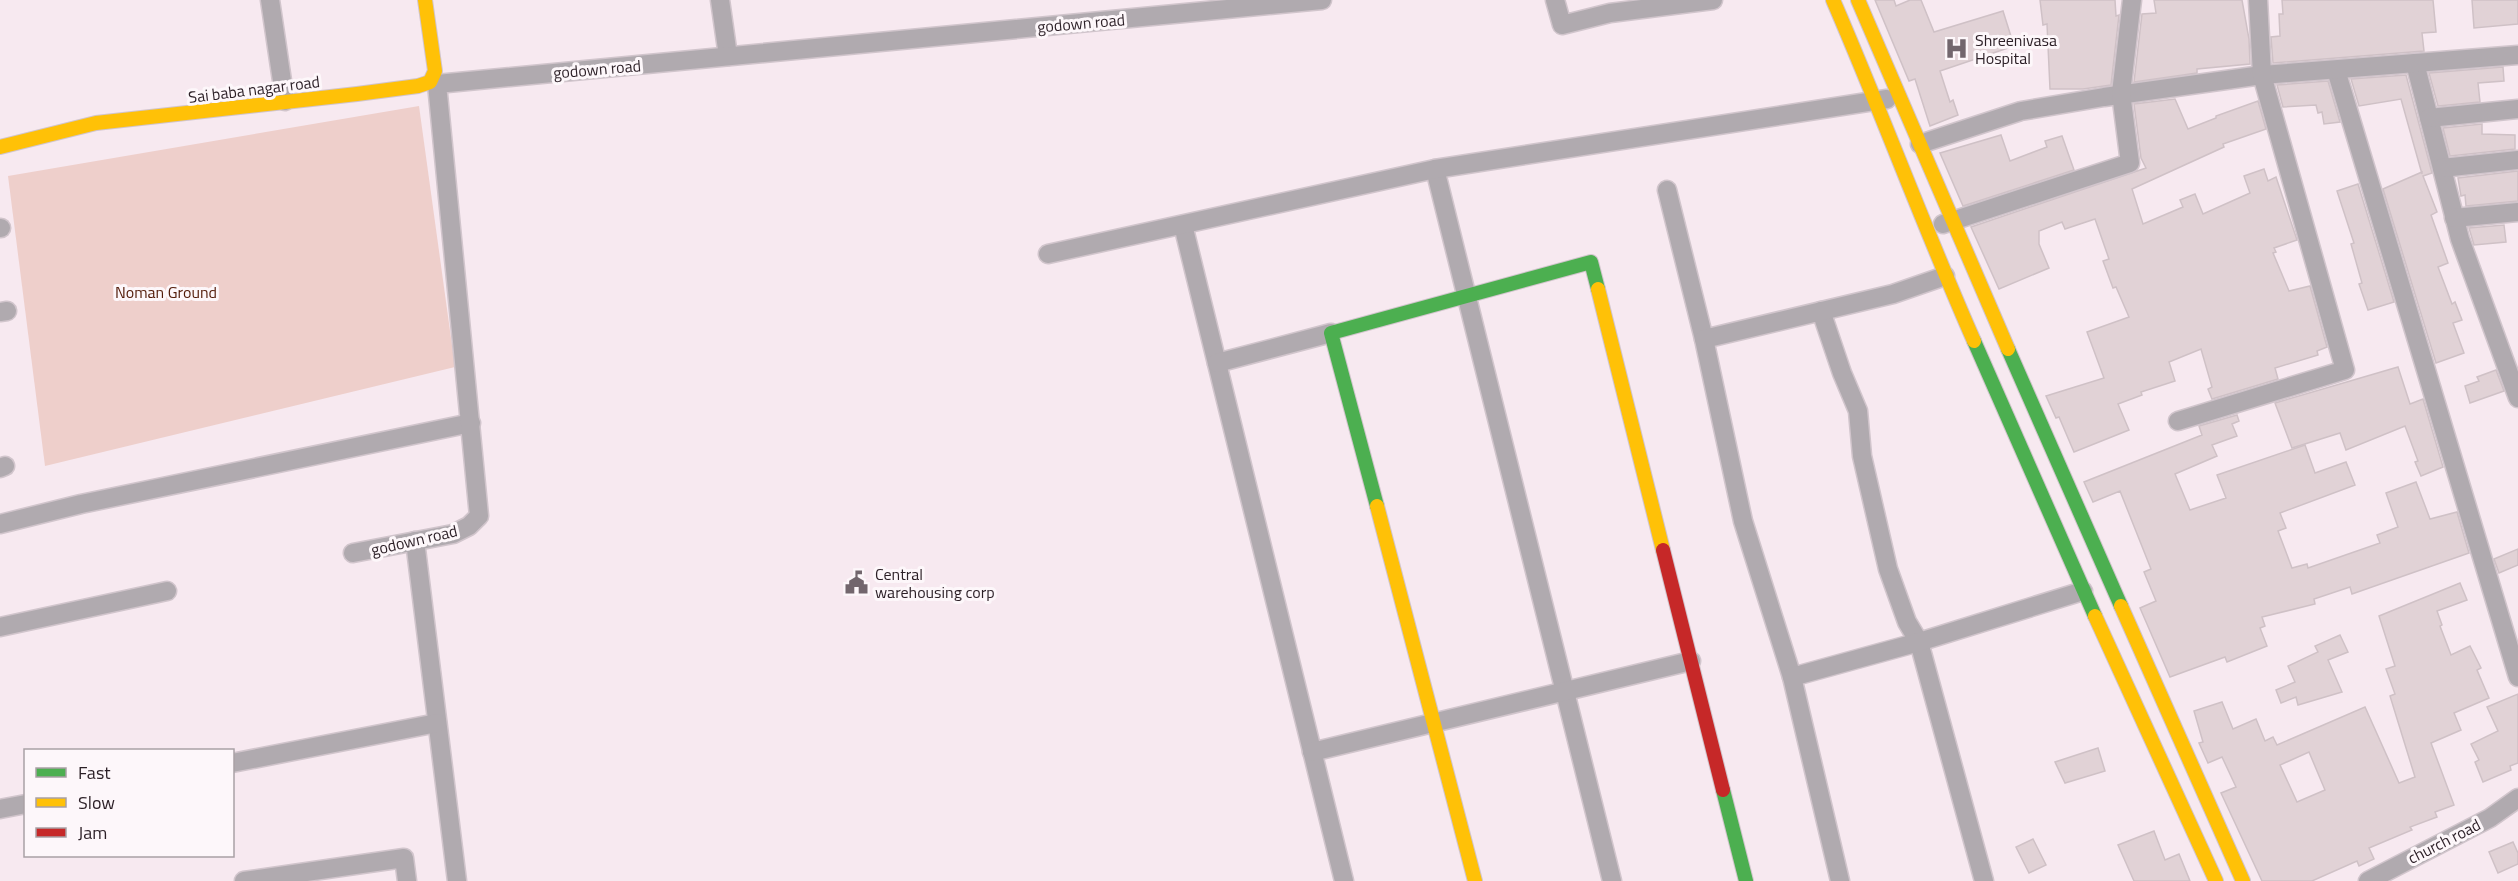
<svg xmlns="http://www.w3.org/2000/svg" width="2518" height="881" viewBox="0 0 2518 881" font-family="'Titillium Web',sans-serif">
	<rect width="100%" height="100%" fill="#f7e9f0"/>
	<path fill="#eecfcb" d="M419 106 455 367 45 466 8 176Z"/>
	<g fill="#e1d2d6" stroke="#cfc1c6" stroke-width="1.5" fill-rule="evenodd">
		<path d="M1875 0H1894L1896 6 1910 0H1921L1934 32 2003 11 2014 46 1940 71 1950 102 1953 100 1958 115 1930 126 1915 79 1909 81Z"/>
		<path d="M2040 0H2115L2116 16 2119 15 2111 85 2083 89H2050L2047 24 2043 25Z"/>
		<path d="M2154 0H2242L2249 39 2250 64 2197 69V73L2134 82 2142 14 2156 13Z"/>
		<path d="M2282 0H2433L2436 32 2422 33 2424 51 2273 63 2271 37 2280 36 2279 14H2283Z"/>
		<path d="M2472 0H2518V24L2474 28Z"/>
		<path d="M2503 67 2504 81 2478 83 2480 102 2438 106 2429 73Z"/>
		<path d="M2406 75 2432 173 2423 176 2437 212 2431 215 2448 263 2438 267 2452 304 2455 302 2462 320 2453 323 2464 353 2436 363 2383 189 2422 172V174L2401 99 2359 106 2351 79Z"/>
		<path d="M2328 81 2340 122 2324 124 2322 112 2318 113 2316 105 2283 107 2277 85Z"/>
		<path d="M2175 99 2188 129 2216 118V116L2258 101 2266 129 2223 144 2224 147 2132 189 2143 224 2183 207 2180 200 2195 194 2203 214 2250 193 2244 176 2264 169 2268 181 2276 177 2297 240 2274 248 2276 252 2273 253 2289 291 2310 286 2327 347 2317 351 2318 355 2275 368 2278 379 2212 399 2208 389 2212 387 2201 349 2169 362 2175 381 2141 392 2142 395 2118 404 2129 430 2074 452 2059 417 2056 418 2046 396 2104 378 2087 332 2129 317 2116 287 2113 288 2103 261 2109 259 2095 219 2065 229 2062 222 2039 231V244L2049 268 1999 289 1971 227 2146 168 2141 158 2134 104Z"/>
		<path d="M2482 124V134L2515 135V149L2450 156 2443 128Z"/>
		<path d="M2001 135 2010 161 2047 147 2045 141 2062 136 2074 170 1963 206 1940 153Z"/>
		<path d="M2518 171V201L2466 206 2465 195 2461 196 2458 178Z"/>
		<path d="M2358 184 2394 302 2368 310 2359 284 2362 283 2351 244 2354 243 2337 191Z"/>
		<path d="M2504 225 2506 242 2474 245 2469 228Z"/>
		<path d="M2398 367 2410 404 2423 399 2443 467 2421 476 2415 462 2418 461 2405 426 2346 450 2340 433 2292 448 2275 403Z"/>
		<path d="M2496 370 2504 391 2470 403 2465 386 2479 381 2477 377Z"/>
		<path d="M2237 415 2239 421 2232 424 2237 436 2212 445 2217 456 2175 474 2190 510 2226 498 2217 475 2305 445 2315 473 2346 462 2355 485 2280 513 2286 528 2278 531 2292 568 2307 564 2308 568 2380 543 2377 535 2398 527 2386 493 2416 482 2430 519 2457 512 2469 553 2352 594 2350 587 2314 599 2315 604 2262 617 2265 626 2260 628 2267 646 2227 662 2225 657 2170 677 2140 608 2156 601 2144 572 2151 569 2120 491 2093 502 2084 482 2202 435 2199 426Z"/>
		<path d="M2518 549V565L2499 573 2494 559Z"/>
		<path d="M2460 583 2467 600 2437 611 2442 625 2440 626 2451 655 2470 646 2481 668 2477 670 2489 698 2454 713 2461 730 2431 743 2454 805 2435 812 2437 817 2410 827 2412 830 2369 848 2374 859 2359 866 2357 861 2312 881H2262L2221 793 2236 787 2222 757 2208 763 2199 743 2203 742 2194 711 2222 702 2233 729 2256 719 2265 741 2273 737 2277 745 2365 707 2399 783 2415 777 2390 696 2395 694 2386 669 2395 666 2379 616ZM2309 752 2325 790 2297 802 2280 765Z"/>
		<path d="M2340 635 2348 652 2328 660 2342 692 2298 705 2296 697 2281 703 2276 690 2295 682 2288 666 2318 652 2315 646Z"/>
		<path d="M2518 694V763L2510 766 2511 770 2483 782 2475 762 2479 760 2471 744 2498 731 2487 707Z"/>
		<path d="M2098 748 2105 771 2065 783 2055 762Z"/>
		<path d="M2154 831 2165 860 2179 854 2190 881H2134L2118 845Z"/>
		<path d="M2033 839 2046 865 2029 873 2016 847Z"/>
		<path d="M2513 842 2518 853V864L2498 873 2489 852Z"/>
	</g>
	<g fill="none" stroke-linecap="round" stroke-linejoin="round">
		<defs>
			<g id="street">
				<path d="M270 0 285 101"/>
				<path d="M720 0 728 56"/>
				<path d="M1555 0 1562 25 1610 13 1713 0"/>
				<path d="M2415 63 2460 239 2518 398"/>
				<path d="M2336 70 2518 677"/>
				<path d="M2429 118 2518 109"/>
				<path d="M1920 144 2021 111 2104 97 2262 75 2518 55"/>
				<path d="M2442 168 2518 160"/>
				<path d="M1435 169 1612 881"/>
				<path d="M1667 190 1704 339"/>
				<path d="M2454 218 2518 212"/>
				<path d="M1943 224 2130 163 2121 93 2132 0"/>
				<path d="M1183 225 1344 881"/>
				<path d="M0 228H1"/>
				<path d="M1048 254 1435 169 1887 99"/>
				<path d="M1821 311 1842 373 1858 411 1862 456 1888 569 1907 622 1919 642 1984 881"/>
				<path d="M0 312 7 311"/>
				<path d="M1217 363 1331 333"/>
				<path d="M2178 421 2345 370 2262 75 2258 0"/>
				<path d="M0 468 5 466"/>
				<path d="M0 524 81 504 471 423"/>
				<path d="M415 541 457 881"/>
				<path d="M353 553 453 534 469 526 479 516 437 84 1322 0"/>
				<path d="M0 627 167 591"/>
				<path d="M1792 677 1743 521 1704 339 1893 294 1945 276"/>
				<path d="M1312 752 1691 661"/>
				<path d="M232 763 437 723"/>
				<path d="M0 809 26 804"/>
				<path d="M244 881 404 858 407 881"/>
				<path d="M1840 881 1792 677 1919 642 2083 591"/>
				<path d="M2368 881 2490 818 2518 798"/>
			</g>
			<g id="fast">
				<path d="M1974 341 2095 616"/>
				<path d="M2008 349 2121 606"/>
				<path d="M1377 506 1331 333 1591 262 1598 289"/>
				<path d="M1723 790 1746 881"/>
			</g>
			<g id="slow">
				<path d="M1833 0C1882 113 1924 228 1974 341"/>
				<path d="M1858 0 2008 349"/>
				<path d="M0 147 96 123 357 94 418 86 430 82 435 71 425 0"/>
				<path d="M1598 289 1663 550"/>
				<path d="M1377 506 1475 881"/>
				<path d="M2121 606 2243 881"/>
				<path d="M2095 616 2216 881"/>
			</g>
			<path id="jam" d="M1663 550 1723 790"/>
		</defs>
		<use href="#street" stroke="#d1c5cc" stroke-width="21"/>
		<use href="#fast" stroke="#d1c5cc" stroke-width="16"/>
		<use href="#slow" stroke="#d1c5cc" stroke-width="16"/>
		<use href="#jam" stroke="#d1c5cc" stroke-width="16"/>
		<use href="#street" stroke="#b0aaaf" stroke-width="18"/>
		<use href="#fast" stroke="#4caf50" stroke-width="14"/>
		<use href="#slow" stroke="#ffc107" stroke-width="14"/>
		<use href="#jam" stroke="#c62828" stroke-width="14"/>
	</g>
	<defs>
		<symbol id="hospital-bare" viewBox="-9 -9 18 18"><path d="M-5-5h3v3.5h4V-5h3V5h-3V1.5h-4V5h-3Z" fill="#72666d" stroke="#fdf7fa" stroke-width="2.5" paint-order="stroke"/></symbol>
		<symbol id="civic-bare" viewBox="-9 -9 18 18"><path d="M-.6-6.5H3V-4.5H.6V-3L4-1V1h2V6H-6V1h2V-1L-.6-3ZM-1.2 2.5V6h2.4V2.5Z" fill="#72666d" stroke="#fdf7fa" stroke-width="2.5" paint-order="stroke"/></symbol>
	</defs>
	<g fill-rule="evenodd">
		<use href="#hospital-bare" x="1940" y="32" width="33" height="33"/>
		<use href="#civic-bare" x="840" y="566" width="33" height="33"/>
	</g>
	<g text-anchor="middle" stroke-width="6" stroke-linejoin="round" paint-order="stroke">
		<g font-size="16" fill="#2b1f26" stroke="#fdf7fa">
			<text transform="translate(1081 23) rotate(-5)" y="6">godown road</text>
			<text transform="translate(597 69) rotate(-5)" y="6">godown road</text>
			<text transform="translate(254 89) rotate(-7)" y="6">Sai baba nagar road</text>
			<text transform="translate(414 540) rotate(-13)" y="6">godown road</text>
			<text transform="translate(2444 841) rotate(-27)" y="6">church road</text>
		</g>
		<g font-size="16" fill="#2b1f26" stroke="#fdf7fa" text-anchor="start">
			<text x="1975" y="46">Shreenivasa<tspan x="1975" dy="18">Hospital</tspan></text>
			<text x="875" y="580">Central<tspan x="875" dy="18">warehousing corp</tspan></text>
		</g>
		<g font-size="16" fill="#521b09" stroke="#fdf7fa">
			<text x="166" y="298">Noman Ground</text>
		</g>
	</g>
	<rect x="24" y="749" width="210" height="108" fill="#fdf7fa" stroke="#a9a1a5" stroke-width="1.5"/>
	<rect x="36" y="768" width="30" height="9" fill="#4caf50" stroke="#a9a1a5" stroke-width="1.5"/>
	<text x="78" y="779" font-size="18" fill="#2b1f26">Fast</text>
	<rect x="36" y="798" width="30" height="9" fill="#ffc107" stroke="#a9a1a5" stroke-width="1.5"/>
	<text x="78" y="809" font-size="18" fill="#2b1f26">Slow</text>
	<rect x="36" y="828" width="30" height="9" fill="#c62828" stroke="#a9a1a5" stroke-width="1.5"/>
	<text x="78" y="839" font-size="18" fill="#2b1f26">Jam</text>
</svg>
